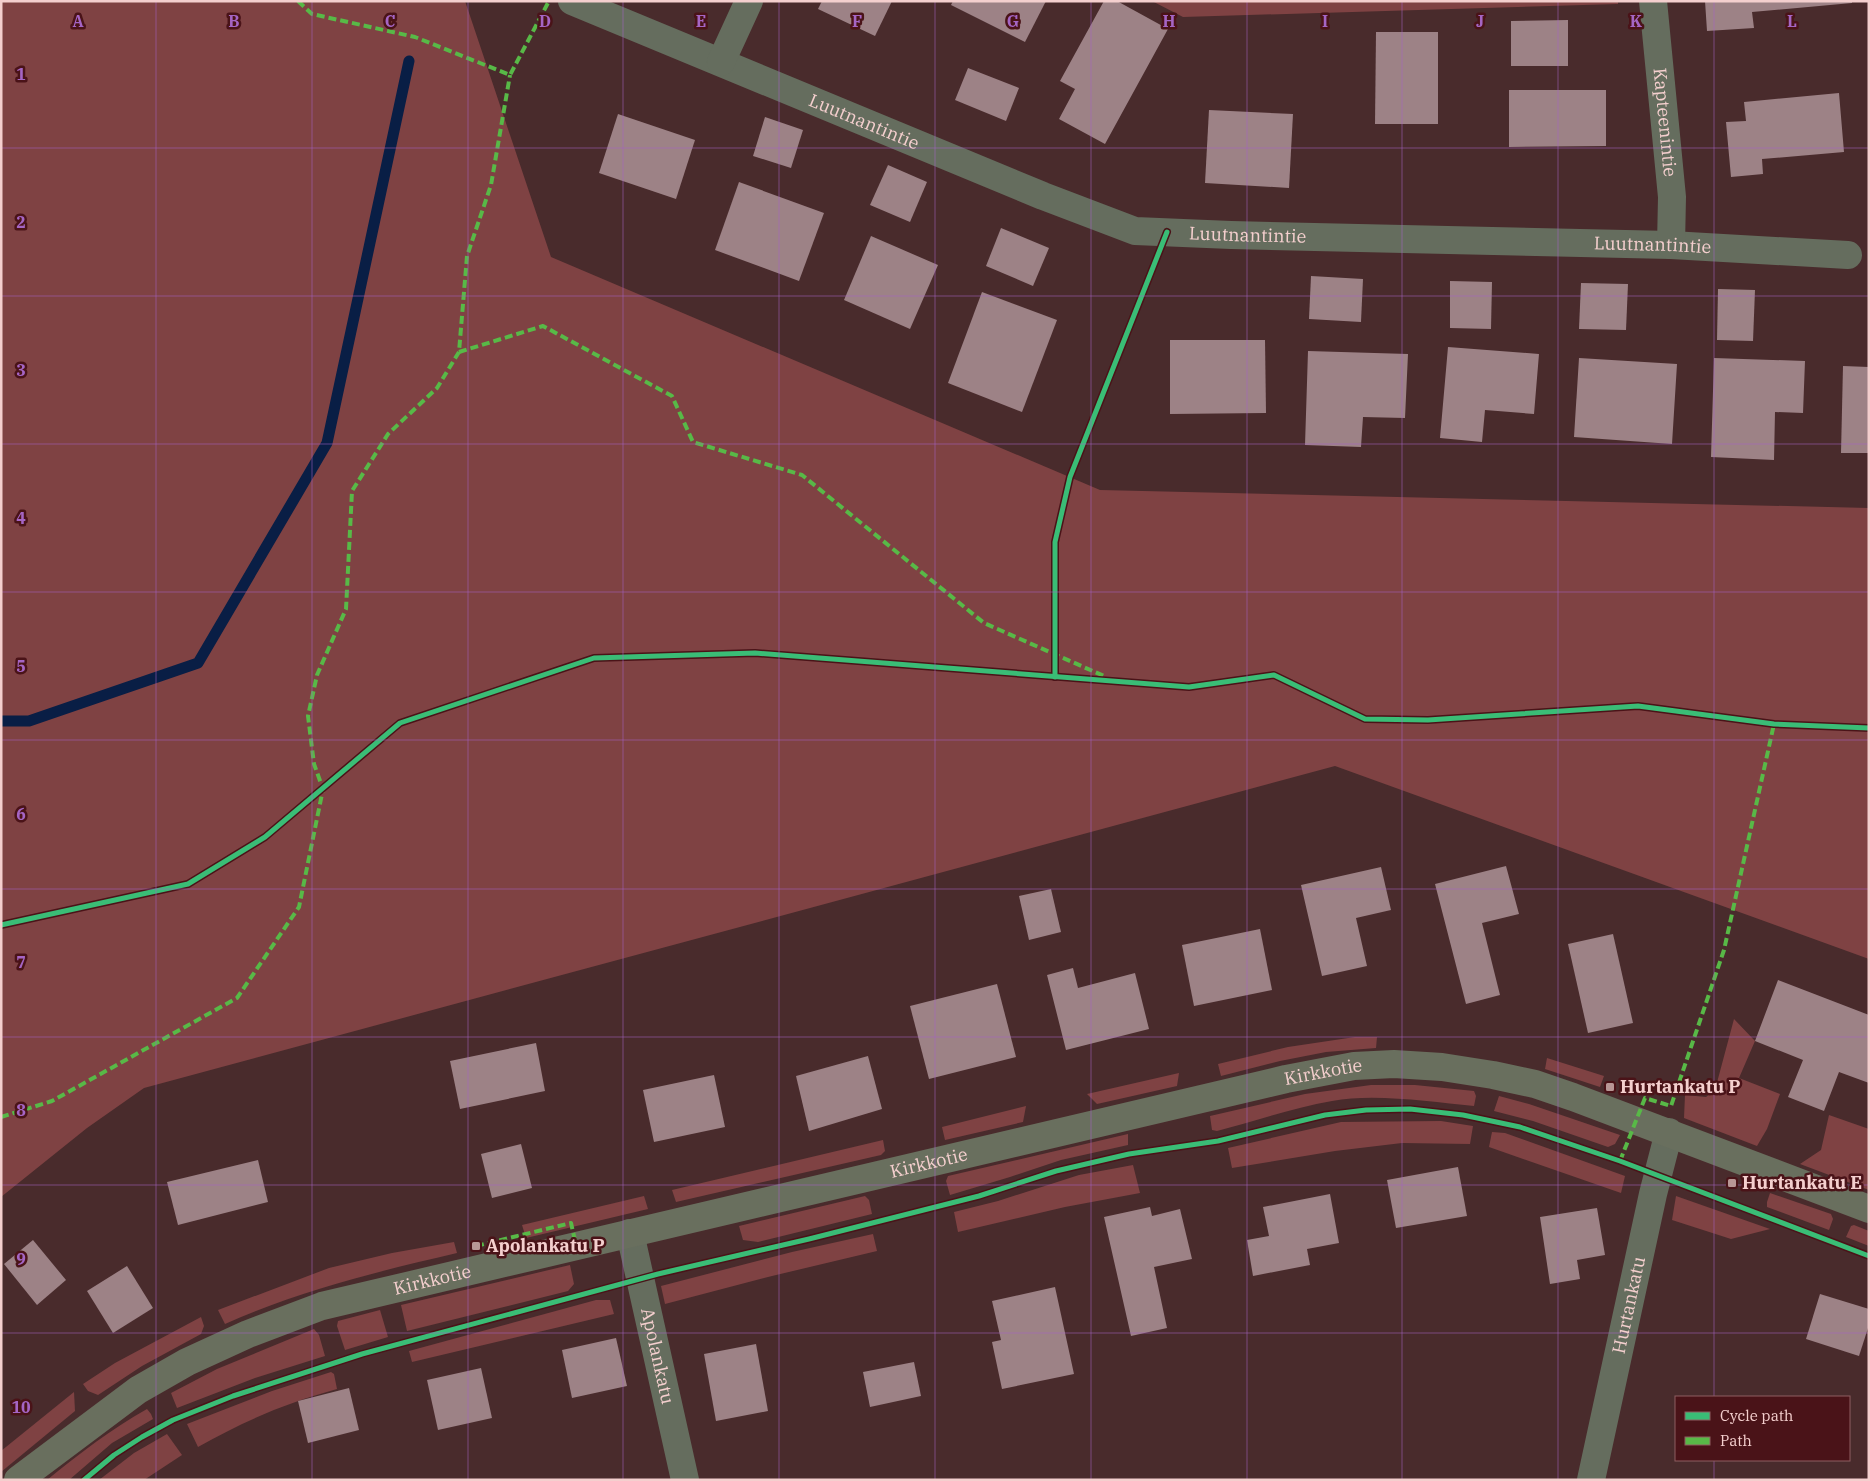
<svg xmlns="http://www.w3.org/2000/svg" width="1870" height="1481" viewBox="0 0 1870 1481" font-family="'IBM Plex Serif',serif">
	<rect width="100%" height="100%" fill="#492b2c"/>
	<g fill="#7f4243">
		<path d="M1 1H465L551 257 1100 490 1869 508V959L1335 766 144 1088 87 1128 1 1197Z"/>
		<path d="M1152 1H1618V4L1183 17Z"/>
		<path d="M1734 1019 1755 1041 1739 1078 1780 1094 1767 1129 1757 1146 1684 1118 1685 1095 1706 1097 1715 1090Z"/>
		<path d="M1355 1037H1377L1376 1048 1326 1052 1280 1061 1221 1076 1218 1064 1288 1047Z"/>
		<path d="M1547 1058 1604 1076 1600 1087 1545 1069Z"/>
		<path d="M1179 1073 1177 1086 1097 1104 1087 1094Z"/>
		<path d="M1371 1085H1415L1474 1091 1476 1096 1474 1106C1430 1102 1375 1093 1332 1101 1293 1108 1255 1121 1217 1131L1212 1130 1210 1116 1305 1094Z"/>
		<path d="M1499 1096 1529 1104 1620 1135 1615 1144 1608 1147 1533 1121 1494 1111Z"/>
		<path d="M1026 1106 1023 1122 945 1140 942 1127Z"/>
		<path d="M1829 1115 1869 1129V1190L1800 1164 1821 1150Z"/>
		<path d="M1441 1121 1473 1126 1470 1144 1402 1143 1335 1151 1232 1168 1228 1148 1341 1122Z"/>
		<path d="M1492 1132 1505 1133 1625 1176 1621 1193 1489 1147Z"/>
		<path d="M1128 1134V1145L1061 1160 1010 1177 950 1195 946 1181 948 1176Z"/>
		<path d="M883 1140 885 1151 881 1155 676 1202 672 1190Z"/>
		<path d="M1133 1165 1140 1193 1065 1207 958 1232 954 1212 998 1201 1079 1175Z"/>
		<path d="M1770 1193 1831 1214 1833 1219 1829 1230 1767 1207V1202Z"/>
		<path d="M644 1196 648 1209 526 1238 522 1225Z"/>
		<path d="M865 1196 869 1200 872 1214 758 1242 743 1240 739 1226Z"/>
		<path d="M1676 1196 1770 1229 1731 1239 1672 1220Z"/>
		<path d="M1854 1225 1869 1231V1246L1846 1237 1851 1226Z"/>
		<path d="M873 1234 877 1251 772 1276 665 1304 661 1286 792 1252Z"/>
		<path d="M454 1242 457 1253C376 1272 301 1290 225 1324L218 1310 329 1268 392 1253Z"/>
		<path d="M570 1265 574 1284 568 1291 407 1331 401 1305Z"/>
		<path d="M596 1300H610L614 1314 412 1362 409 1351Z"/>
		<path d="M380 1310 388 1337 345 1350 337 1326 338 1321Z"/>
		<path d="M201 1317 204 1326 201 1334 142 1366 98 1395 88 1391 83 1384 115 1363Z"/>
		<path d="M314 1329 319 1335 325 1356 255 1378 177 1408 171 1393 217 1369Z"/>
		<path d="M331 1372 334 1374 337 1389C286 1403 244 1421 198 1447L187 1424 272 1391Z"/>
		<path d="M74 1392 75 1411 1 1472V1451Z"/>
		<path d="M147 1409 151 1414 153 1419 112 1443 69 1480H47C79 1454 111 1429 147 1409Z"/>
		<path d="M167 1434 182 1455 144 1480H99L134 1453Z"/>
	</g>
	<g fill="none" stroke-linecap="round" stroke-linejoin="round">
		<path stroke="#091e45" stroke-width="11" d="M1 721H29L198 663 327 443 409 61"/>
	</g>
	<g fill="#9d8286">
		<path d="M822 1H892L875 36 818 9Z"/>
		<path d="M953 1H1046L1025 42 951 5Z"/>
		<path d="M1104 1H1117L1168 29 1105 144 1059 119 1075 89 1060 81Z"/>
		<path d="M1705 1H1852V3L1752 12 1754 28 1707 31Z"/>
		<path d="M1568 20V66H1511V21Z"/>
		<path d="M1376 32H1438V124H1375Z"/>
		<path d="M968 68 1019 88 1006 121 955 100Z"/>
		<path d="M1509 90H1606V146L1509 147Z"/>
		<path d="M1839 93 1844 152 1762 159 1763 174 1731 177 1726 122 1746 121 1744 102Z"/>
		<path d="M1209 110 1293 114 1289 188 1205 183Z"/>
		<path d="M618 114 695 140 676 199 599 173Z"/>
		<path d="M765 117 803 130 791 168 753 156Z"/>
		<path d="M888 165 927 182 910 222 870 205Z"/>
		<path d="M739 182 824 213 799 281 715 250Z"/>
		<path d="M1001 228 1049 248 1033 286 986 266Z"/>
		<path d="M871 236 938 265 910 329 844 300Z"/>
		<path d="M1311 276 1363 279 1361 322 1309 319Z"/>
		<path d="M1450 281 1492 282 1491 329 1450 328Z"/>
		<path d="M1581 283 1628 284 1626 330 1579 329Z"/>
		<path d="M1718 289 1755 290 1753 341 1717 340Z"/>
		<path d="M982 292 1057 320 1022 412 948 383Z"/>
		<path d="M1170 340H1265L1266 413 1170 414Z"/>
		<path d="M1448 347 1539 354 1534 414 1485 410 1482 442 1440 438Z"/>
		<path d="M1308 351 1408 354 1405 418 1363 417 1361 447 1305 445Z"/>
		<path d="M1579 358 1677 364 1672 444 1574 437Z"/>
		<path d="M1714 358 1805 361 1803 413 1775 412 1774 460 1711 457Z"/>
		<path d="M1843 366 1869 367V453H1841Z"/>
		<path d="M1506 866 1519 914 1482 923 1500 995 1466 1004 1435 884Z"/>
		<path d="M1381 867 1391 910 1356 918 1367 966 1322 976 1301 885Z"/>
		<path d="M1051 889 1061 932 1029 940 1019 896Z"/>
		<path d="M1260 929 1272 990 1194 1006 1182 945Z"/>
		<path d="M1613 934 1633 1023 1588 1033 1568 944Z"/>
		<path d="M1073 968 1078 988 1135 973 1149 1029 1066 1050 1047 975Z"/>
		<path d="M1778 980 1869 1015V1083L1839 1072 1824 1111 1788 1097 1803 1060 1755 1041Z"/>
		<path d="M997 984 1016 1057 929 1079 910 1006Z"/>
		<path d="M536 1043 545 1091 460 1109 450 1061Z"/>
		<path d="M868 1056 882 1109 809 1131 796 1076Z"/>
		<path d="M714 1075 725 1127 654 1142 643 1090Z"/>
		<path d="M521 1144 532 1188 492 1198 481 1154Z"/>
		<path d="M258 1160 268 1202 178 1225 167 1182Z"/>
		<path d="M1458 1167 1467 1216 1396 1228 1387 1180Z"/>
		<path d="M1330 1194 1339 1243 1307 1249 1310 1265 1253 1276 1247 1240 1269 1236 1263 1207Z"/>
		<path d="M1150 1207 1152 1216 1180 1209 1192 1259 1154 1267 1167 1328 1131 1336 1104 1217Z"/>
		<path d="M1597 1208 1605 1255 1577 1260 1580 1279 1550 1284 1540 1217Z"/>
		<path d="M33 1240 66 1280 37 1305 4 1264Z"/>
		<path d="M127 1266 153 1308 113 1333 87 1291Z"/>
		<path d="M1055 1287 1074 1374 1002 1389 992 1342 1001 1340 992 1301Z"/>
		<path d="M1820 1294 1869 1309V1325L1859 1356 1806 1339Z"/>
		<path d="M616 1338 627 1386 572 1398 562 1350Z"/>
		<path d="M756 1344 768 1411 716 1421 704 1354Z"/>
		<path d="M914 1362 921 1396 870 1407 863 1372Z"/>
		<path d="M481 1368 492 1418 438 1430 427 1380Z"/>
		<path d="M349 1388 359 1430 308 1443 298 1401Z"/>
	</g>
	<g fill="none" stroke-linecap="round" stroke-linejoin="round">
		<g stroke="#656d5e" stroke-width="28">
			<path id="s1" d="M572 1 1043 196 1135 231 1231 235 1671 245 1848 255"/>
			<path id="s2" d="M1653 1 1672 197 1671 245"/>
			<path d="M721 62 749 1"/>
			<path id="s3" d="M630 1233 685 1480"/>
			<path id="s4" d="M1591 1480 1653 1194 1669 1132"/>
		</g>
		<path stroke="#696f5e" stroke-width="28" id="s5" d="M18 1480 138 1390 187 1362 248 1334 322 1306 1286 1079 1354 1066 1394 1064 1442 1067 1493 1075 1535 1084 1573 1097 1869 1209"/>
		<g stroke="#58b947" stroke-width="4" stroke-dasharray="8 4" stroke-linecap="butt">
			<path d="M298 1 312 14 415 37 510 75 549 1"/>
			<path d="M459 352 543 326 672 396 693 442 802 475 984 623 1104 676"/>
			<path d="M1 1117 52 1101 237 998 299 907 323 789 314 764 308 716 317 675 346 609 352 491 388 434 437 388 459 352 467 256 491 185 510 75"/>
			<path d="M1620 1161 1645 1098 1671 1106 1724 950 1774 724"/>
			<path d="M476 1246 571 1223 576 1245"/>
		</g>
		<defs>
			<g id="cycleway">
				<path d="M1055 677V542L1070 477 1167 232"/>
				<path d="M1 925 188 884 265 837 400 723 594 658 755 653 1189 687 1274 675 1365 719 1428 720 1638 706 1774 724 1869 728"/>
				<path d="M84 1480 114 1455 142 1437 173 1420 233 1396 362 1354 658 1274 809 1239 979 1196 1056 1171 1129 1154 1218 1141 1325 1115 1366 1110 1410 1109 1463 1115 1520 1127 1620 1161 1869 1256"/>
			</g>
		</defs>
		<use href="#cycleway" stroke="#4a1318" stroke-width="8"/>
		<use href="#cycleway" stroke="#3abd76" stroke-width="5"/>
	</g>
	<path fill="none" stroke="#a565c4" stroke-width="1" stroke-opacity="0.55" d="M156 1V1480M312 1V1480M468 1V1480M623 1V1480M779 1V1480M935 1V1480M1091 1V1480M1247 1V1480M1402 1V1480M1558 1V1480M1714 1V1397M1 148H1869M1 296H1869M1 444H1869M1 592H1869M1 740H1869M1 889H1869M1 1037H1869M1 1185H1869M1 1333H1869M1714 1460V1480"/>
	<g fill="#b89695" stroke="#4a1318" stroke-width="2">
		<rect x="1605" y="1082" width="10" height="10" rx="2.5"/>
		<rect x="1727" y="1178" width="10" height="10" rx="2.5"/>
		<rect x="471" y="1241" width="10" height="10" rx="2.5"/>
	</g>
	<g text-anchor="middle" stroke-width="5" stroke-linejoin="round" paint-order="stroke">
		<g font-size="18" fill="#f4cfce" stroke="#4a1318">
			<text dy="6" stroke="none"><textPath href="#s1" startOffset="316">Luutnantintie</textPath></text>
			<text dy="6" stroke="none"><textPath href="#s2" startOffset="122">Kapteenintie</textPath></text>
			<text dy="6" stroke="none"><textPath href="#s1" startOffset="721">Luutnantintie</textPath></text>
			<text dy="6" stroke="none"><textPath href="#s1" startOffset="1126">Luutnantintie</textPath></text>
			<text dy="6" stroke="none"><textPath href="#s5" startOffset="1381">Kirkkotie</textPath></text>
			<text dy="6" stroke="none"><textPath href="#s5" startOffset="976">Kirkkotie</textPath></text>
			<text dy="6" stroke="none"><textPath href="#s5" startOffset="466">Kirkkotie</textPath></text>
			<text dy="6" stroke="none"><textPath href="#s4" startOffset="179">Hurtankatu</textPath></text>
			<text dy="6" stroke="none"><textPath href="#s3" startOffset="126">Apolankatu</textPath></text>
		</g>
		<g font-size="18" font-weight="bold" fill="#f4cfce" stroke="#4a1318" text-anchor="start">
			<text x="1620" y="1093">Hurtankatu P</text>
			<text x="1742" y="1189">Hurtankatu E</text>
			<text x="486" y="1252">Apolankatu P</text>
		</g>
	</g>
	<g font-size="16" text-anchor="middle" font-weight="bold" fill="#a565c4" stroke="#4a1318" stroke-width="5" stroke-linejoin="round" paint-order="stroke">
		<text x="78" y="27">A</text>
		<text x="234" y="27">B</text>
		<text x="390" y="27">C</text>
		<text x="545" y="27">D</text>
		<text x="701" y="27">E</text>
		<text x="857" y="27">F</text>
		<text x="1013" y="27">G</text>
		<text x="1169" y="27">H</text>
		<text x="1325" y="27">I</text>
		<text x="1480" y="27">J</text>
		<text x="1636" y="27">K</text>
		<text x="1792" y="27">L</text>
		<text x="21" y="80">1</text>
		<text x="21" y="228">2</text>
		<text x="21" y="376">3</text>
		<text x="21" y="524">4</text>
		<text x="21" y="672">5</text>
		<text x="21" y="820">6</text>
		<text x="21" y="968">7</text>
		<text x="21" y="1116">8</text>
		<text x="21" y="1265">9</text>
		<text x="21" y="1413">10</text>
	</g>
	<rect width="1870" height="1481" fill="none" stroke="#f4cfce" stroke-width="5"/>
	<rect x="1675" y="1396" width="175" height="65" fill="#4a1318" stroke="#8e5e61"/>
	<rect x="1685" y="1412" width="25" height="8" fill="#3abd76" stroke="#8e5e61"/>
	<text x="1720" y="1421" font-size="15" fill="#f4cfce">Cycle path</text>
	<rect x="1685" y="1437" width="25" height="8" fill="#58b947" stroke="#8e5e61"/>
	<text x="1720" y="1446" font-size="15" fill="#f4cfce">Path</text>
</svg>
